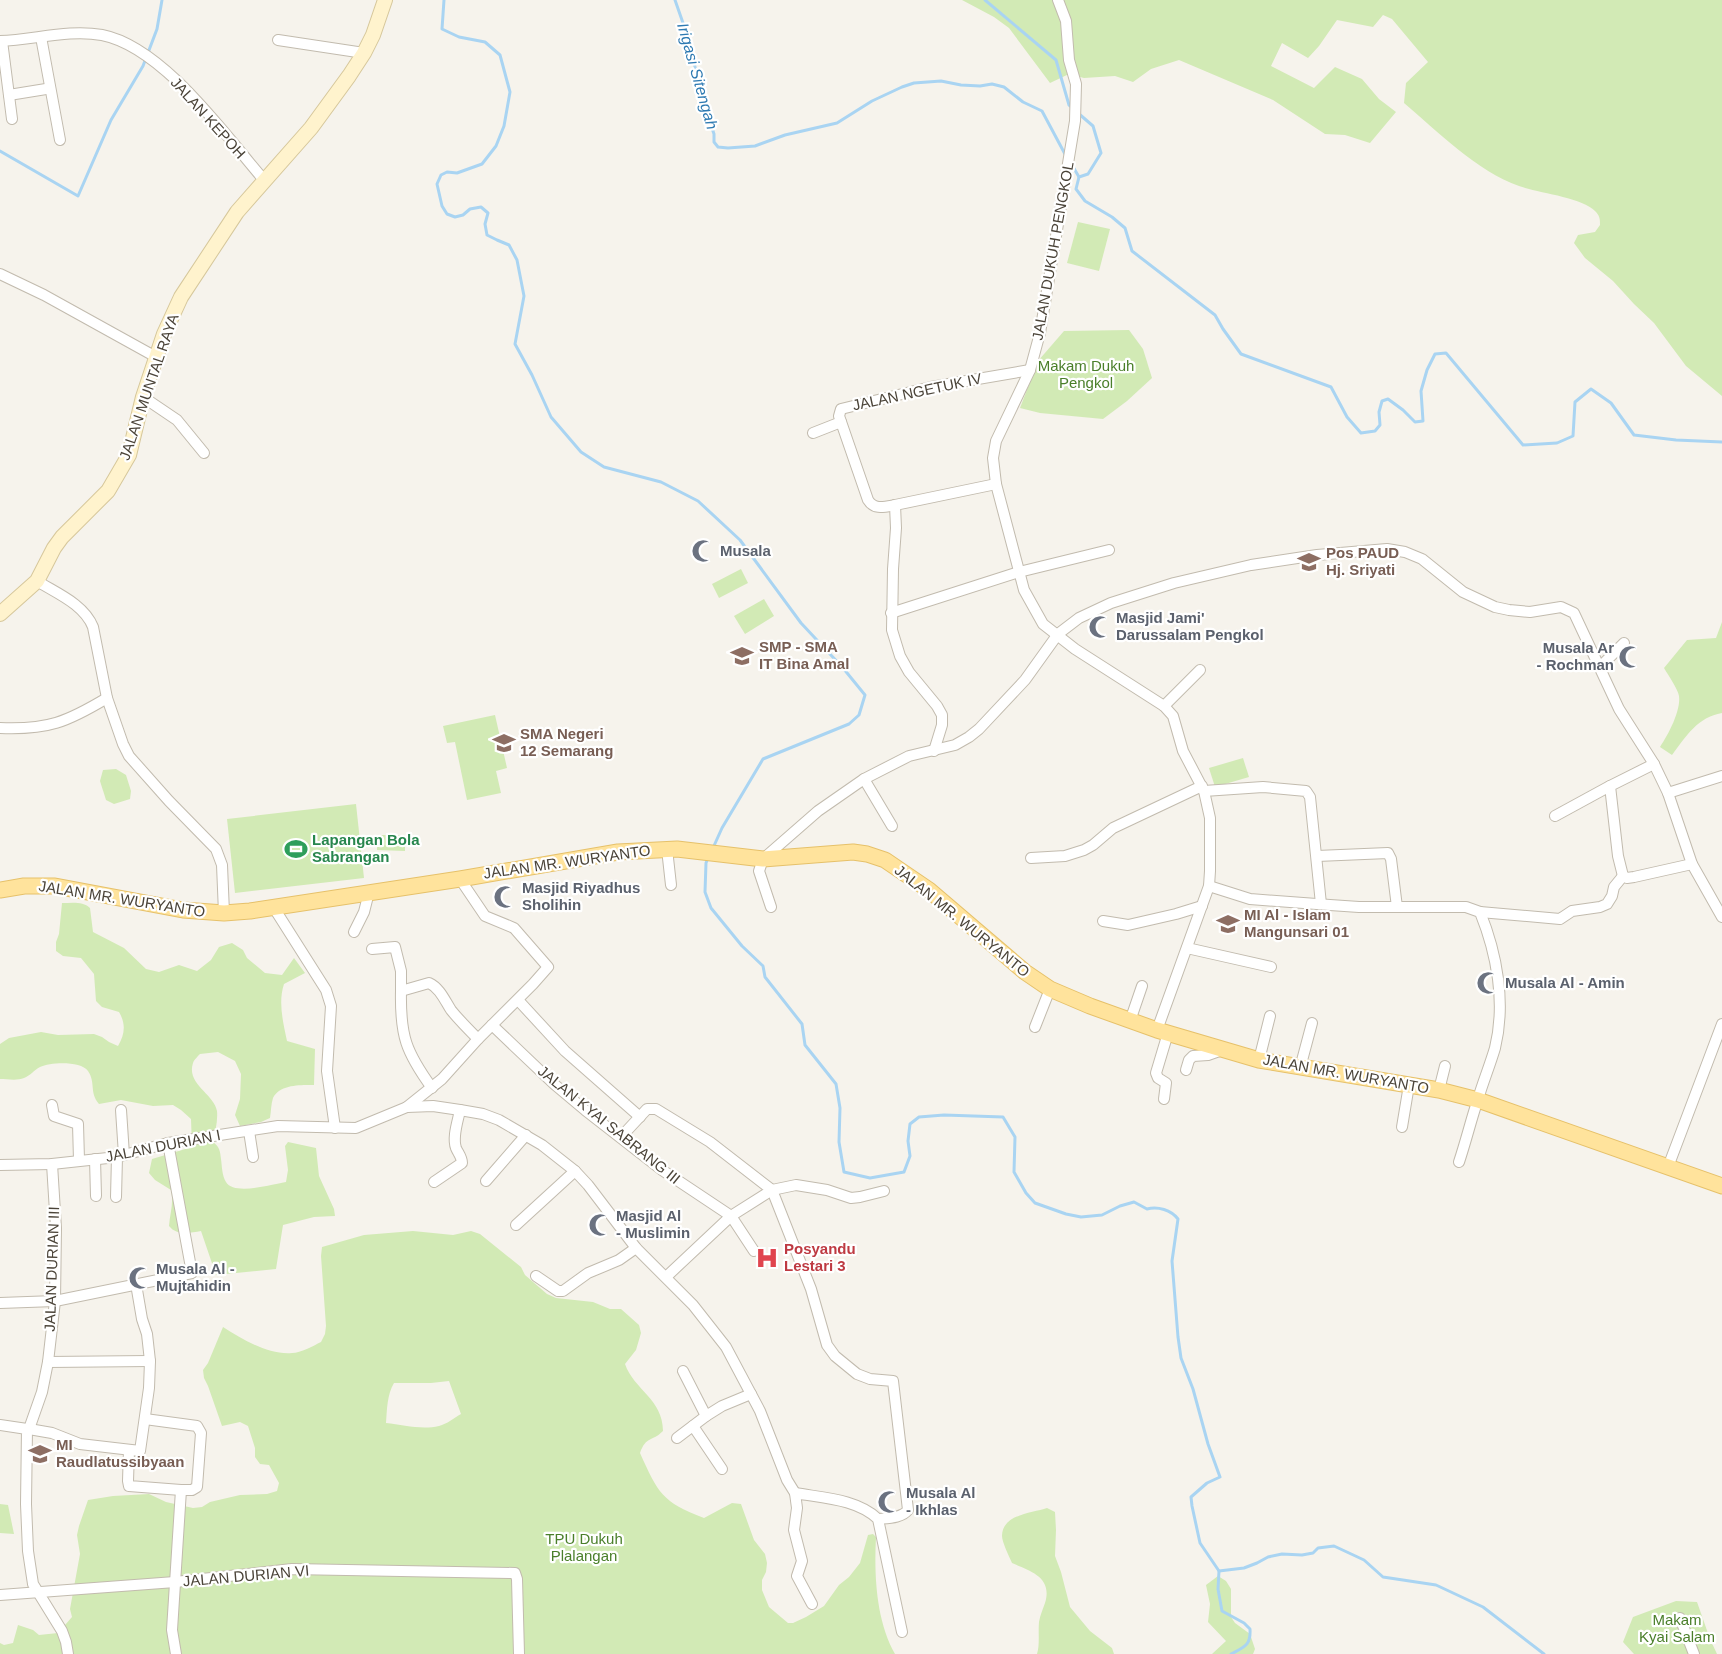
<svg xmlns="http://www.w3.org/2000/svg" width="1722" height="1654" viewBox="0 0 1722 1654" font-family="Arial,sans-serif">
	<rect width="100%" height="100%" fill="#f6f3ec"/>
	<g fill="#d2eab5" fill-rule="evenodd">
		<path d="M962 0H1722V396L1686 366 1654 323 1634 304 1613 281 1585 258 1574 243 1578 235 1595 232 1600 225C1600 219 1600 216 1595 211 1582 197 1538 193 1519 186 1478 172 1436 130 1404 103L1406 83 1428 62 1392 19 1383 15 1373 27 1337 20 1319 46 1308 58 1282 43 1271 66 1314 88 1335 67 1362 79 1379 99 1396 112 1370 143 1345 135 1325 134 1273 100 1179 60 1151 69 1133 82 1115 76 1084 78 1069 74 1050 83 1009 28 994 17Z"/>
		<path d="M1078 222 1110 229 1099 271 1067 263Z"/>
		<path d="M1129 330 1143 349 1152 378 1127 401 1103 419 1040 413 1020 408 1038 361 1064 331Z"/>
		<path d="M741 569 748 583 719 598 712 584Z"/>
		<path d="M764 599 774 616 745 634 734 616Z"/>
		<path d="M1722 622V713C1698 717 1686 736 1672 755L1660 747C1668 735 1681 711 1679 696 1678 689 1668 675 1664 668L1687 640 1716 638Z"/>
		<path d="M495 715 507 768 496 771 501 793 467 800 455 742 447 743 443 726Z"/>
		<path d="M1243 758 1249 777 1215 787 1209 768Z"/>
		<path d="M116 769 126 775 131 791 130 799 114 804 106 800 100 781 103 770Z"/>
		<path d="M356 804 364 878 235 893 227 819Z"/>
		<path d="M377 835H405V851L377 850Z"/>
		<path d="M62 903C72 903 83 901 90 908L93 932 124 948 146 969 159 972 179 965 197 971 211 960 219 947 232 943 243 950 247 958 265 973 282 975 294 958 305 973 284 984C278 1002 283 1022 287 1041L315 1049 314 1085C301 1085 280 1084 273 1098 271 1104 271 1112 270 1118L261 1122 240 1126 235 1115 240 1099 241 1074 235 1061 218 1052 200 1054C198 1056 194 1060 193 1063 186 1084 214 1094 217 1111 218 1121 215 1132 213 1142 220 1147 220 1152 221 1159 222 1166 222 1176 226 1182 234 1196 273 1184 286 1182L288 1170 285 1146 288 1142 316 1148 319 1176 334 1209 335 1216 314 1217 283 1225 276 1269 216 1275 201 1231C190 1233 177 1236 169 1226 170 1213 174 1203 171 1190L155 1180 149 1173 152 1159 192 1147 191 1119 181 1110 173 1105 153 1106 121 1100 99 1104C89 1092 96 1083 88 1071 81 1061 51 1062 40 1067 34 1070 30 1076 24 1078 17 1081 7 1079 0 1079V1044L9 1038 41 1032 58 1035 94 1034 102 1037 109 1042 118 1046C125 1034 126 1024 119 1012L102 1007 96 1001 94 974 81 958 63 956 56 951V942L59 934Z"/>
		<path d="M413 1231 453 1235 471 1231 480 1234 521 1267 525 1275 547 1294 556 1298 593 1302 610 1309H621L639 1325 641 1333 636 1350 625 1364C634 1390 663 1399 663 1431 652 1442 646 1436 640 1453 658 1493 662 1502 704 1518L732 1503 741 1504 754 1540 765 1554 767 1563 766 1572 762 1580V1590L769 1607 788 1623H793L806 1617 824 1606 839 1585 849 1577 860 1563 868 1535 873 1534 876 1537C874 1575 876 1620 895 1654H0V1643L4 1645 13 1643 18 1625 33 1630 39 1635 58 1633 72 1617 70 1609 80 1554 77 1535 79 1526 88 1500 113 1496 149 1494 166 1502 193 1508 202 1507 210 1502 240 1495 267 1494 277 1491 279 1483 269 1465 260 1464 255 1457V1448L248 1426 240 1422 222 1426 208 1386 204 1378 203 1370 208 1363 223 1327C242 1339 268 1355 292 1353 301 1353 313 1346 321 1342L325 1334 326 1326 321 1256 322 1247 364 1235ZM449 1381 461 1414C454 1418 447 1424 439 1426 422 1430 403 1425 386 1423 387 1409 387 1395 394 1383H431Z"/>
		<path d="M0 1504 8 1505 14 1534 0 1533Z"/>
		<path d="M1047 1508 1055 1512 1056 1530 1055 1556 1061 1572 1070 1607 1090 1631 1112 1648 1114 1654H1037C1040 1644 1038 1633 1039 1622 1040 1615 1043 1609 1045 1603 1053 1577 1030 1571 1012 1563 1009 1556 1002 1542 1002 1536 1002 1514 1033 1513 1047 1508Z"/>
		<path d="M1218 1576 1226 1581 1231 1589V1617L1235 1623 1250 1634 1255 1649 1253 1654H1212L1226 1641 1208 1622 1210 1604 1206 1585Z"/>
		<path d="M1676 1601 1697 1602 1710 1639 1717 1654H1634L1623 1642 1633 1617Z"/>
	</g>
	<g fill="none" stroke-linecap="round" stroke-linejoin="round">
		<g stroke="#a9d4f2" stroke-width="3">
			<path d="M444 0 442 29 459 37 485 42 500 55 510 92 504 126 496 146 482 164 457 173 447 172 441 175 437 184 442 206 447 214 455 217 463 215 470 209 481 207 488 213 485 224 487 235 497 240 509 245 517 260 524 296 515 344 532 375 551 417 581 452 604 467 661 482 698 501 740 540 801 623 843 668 865 695 859 715 849 724 763 759 722 828 713 848"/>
			<path d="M675 0 691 46 700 93 714 134V142L718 147 728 148 755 146 785 135 837 123 872 101 902 87 914 83 941 81 961 85 980 86 992 84 1004 87 1023 102 1042 111 1066 156"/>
			<path d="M985 0 1056 60 1069 105 1074 109"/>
			<path d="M1078 113 1093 126 1101 153 1088 174 1079 177 1076 189 1085 201 1112 217 1125 228 1132 251 1215 315 1223 329 1241 354 1331 387 1347 417 1361 433 1375 431 1380 425 1379 412 1382 401 1388 399 1403 410 1415 422 1423 421 1421 391 1427 370 1435 354 1446 353 1523 445 1557 443 1573 436 1575 402 1591 389 1611 403 1634 435 1676 440 1722 442"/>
			<path d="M0 151 78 196 111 120 143 66 157 29 162 0"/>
			<path d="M1072 165 1079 177"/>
			<path d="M708 858 706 863 705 892 711 908 742 946 763 966 765 977 802 1024 805 1045 836 1084 840 1108 839 1142 844 1172 870 1178 904 1172 910 1156 908 1141 910 1124 919 1117 944 1115 1003 1117 1015 1137 1014 1172 1026 1193 1035 1203 1066 1214 1081 1217 1102 1215 1120 1206 1134 1202 1147 1209C1158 1206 1171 1210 1178 1219L1172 1261 1178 1337 1181 1358 1193 1389 1208 1444 1220 1477 1207 1483 1191 1497 1192 1506 1200 1543 1219 1571 1244 1568 1257 1563 1268 1557 1282 1554 1302 1555 1313 1553 1318 1548 1334 1546 1364 1560 1383 1577 1436 1585 1483 1607 1544 1654"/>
			<path d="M1219 1571 1218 1589 1222 1611 1244 1623 1250 1629C1251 1646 1244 1647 1231 1654"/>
		</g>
		<defs>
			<g id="minor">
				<path d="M1058 0 1066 21 1069 60 1076 84 1075 121 1040 333 1030 370 996 441 993 458 996 484 1024 590 1043 624 1075 649 1164 706 1173 716 1183 751 1204 791 1210 818V871L1209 886 1157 1030"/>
				<path d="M41 37 60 140"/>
				<path d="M278 40 364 53"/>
				<path d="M0 41C34 40 68 29 102 35 163 47 225 135 264 180"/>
				<path d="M2 41 12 119"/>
				<path d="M9 95 46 89"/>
				<path d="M0 274 44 295 156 357"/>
				<path d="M143 397 177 420 204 453"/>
				<path d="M813 433 841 422"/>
				<path d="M996 484 895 505C884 507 874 510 868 500L839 416 841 409 931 387 1030 370"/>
				<path d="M895 505 896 528 893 569 892 630 900 656 909 672 937 706 942 715V725L934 751"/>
				<path d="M37 581C56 593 84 604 93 627L107 698 123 744 129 756 169 801 216 849 222 865 224 913"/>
				<path d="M891 613 1019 572 1109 550"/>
				<path d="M1600 667 1624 643"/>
				<path d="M1164 706 1200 670"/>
				<path d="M0 728C48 730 67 722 107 698"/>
				<path d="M1654 764 1610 786 1618 856 1623 876 1627 878 1634 877 1692 864"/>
				<path d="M864 779 892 826"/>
				<path d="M1204 791 1263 787 1306 791 1310 797 1321 904"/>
				<path d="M1668 793 1722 776"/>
				<path d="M1555 816 1610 786"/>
				<path d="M667 849 671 885"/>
				<path d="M1317 856 1388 853 1391 859 1397 907"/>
				<path d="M1031 858 1065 856 1084 850 1093 845 1113 828 1202 786"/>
				<path d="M1209 886 1250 899 1330 905 1359 907H1466L1480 912C1497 954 1506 1003 1495 1048 1490 1065 1483 1082 1478 1099 1471 1120 1466 1141 1459 1162"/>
				<path d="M771 907 759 871 763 859 818 811 864 779 909 756 955 745 969 737 979 729 1025 680 1058 634 1079 618 1111 603 1174 583 1251 565 1317 555 1387 549 1405 552 1422 559 1463 592 1495 607 1509 610 1530 612 1561 607 1574 613 1619 709 1654 764 1668 793 1692 864 1722 917"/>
				<path d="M274 908 326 990 331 1006 327 1071 335 1128"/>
				<path d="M1480 912 1560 919 1572 911 1600 907 1607 904 1612 896 1614 887 1623 876"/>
				<path d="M1103 921 1128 925 1176 914 1202 906"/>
				<path d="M354 932 364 912 369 892"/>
				<path d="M1187 948 1271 967"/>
				<path d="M372 949 395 947 401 971V991L429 983C440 988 445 1001 451 1010 459 1020 469 1030 478 1039"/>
				<path d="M401 991C400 1036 406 1052 432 1088"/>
				<path d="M518 1000 565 1051 640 1117"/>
				<path d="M1130 1021 1142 986"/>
				<path d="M492 1025 554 1084 585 1110 662 1170 731 1216 754 1251"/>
				<path d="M1035 1027 1050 989"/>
				<path d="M1259 1060 1270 1016"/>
				<path d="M1300 1068 1312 1023"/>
				<path d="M1186 1070 1189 1060 1193 1056 1208 1055 1222 1050"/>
				<path d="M1439 1090 1445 1066"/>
				<path d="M1164 1099 1166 1083 1158 1078 1156 1073 1168 1033"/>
				<path d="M52 1105 54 1116 78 1124 79 1160"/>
				<path d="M407 1107 442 1079 478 1039 533 984 548 967 514 928 485 916 460 879"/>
				<path d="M121 1110 124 1155"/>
				<path d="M1402 1127 1409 1085"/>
				<path d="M249 1131 253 1157"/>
				<path d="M621 1137 647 1109H656L710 1142 772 1190"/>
				<path d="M95 1159 96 1196"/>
				<path d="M0 1165 52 1164 117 1157 168 1143 278 1126 356 1128 407 1107 433 1106 460 1110 483 1114 499 1120 542 1145 575 1171 588 1185 636 1248 693 1305 726 1347 760 1411 787 1480 795 1493 797 1508 794 1530 802 1561 797 1576 812 1604"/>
				<path d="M1668 1167 1722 1024"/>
				<path d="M486 1181 526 1135"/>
				<path d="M434 1182 462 1163C462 1157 458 1153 456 1148 452 1137 458 1121 460 1110"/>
				<path d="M772 1190 811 1289 827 1345 835 1356 857 1374 870 1379 893 1381 908 1510C902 1518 888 1518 878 1519"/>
				<path d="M116 1197 117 1157"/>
				<path d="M516 1225 575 1171"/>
				<path d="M536 1276 558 1291H563L588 1273 619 1260 636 1248"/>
				<path d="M666 1277 731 1216 772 1190 796 1185 827 1190 851 1198 860 1197 884 1191"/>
				<path d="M0 1303 55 1301 192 1273 168 1143"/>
				<path d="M48 1362 150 1361"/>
				<path d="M683 1371 706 1416"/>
				<path d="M145 1419 197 1426 201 1433 197 1487 192 1490H181L172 1630 176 1654"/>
				<path d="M0 1425 27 1429 26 1504 28 1551 33 1584 62 1631 66 1642 68 1654"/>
				<path d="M693 1426 722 1469"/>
				<path d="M27 1429H29L42 1392 48 1362 55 1301 56 1228 52 1164"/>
				<path d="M29 1429 52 1433 80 1444 140 1451 149 1388 150 1361 147 1334 142 1319 136 1284"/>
				<path d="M677 1438 706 1416 722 1406 751 1394"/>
				<path d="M129 1450 128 1481 129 1486 181 1490"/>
				<path d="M795 1493C823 1498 857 1499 878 1519L902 1632"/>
				<path d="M0 1595 175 1582 292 1569 515 1573 517 1579 519 1654"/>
				<path d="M1680 1618 1694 1654"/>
			</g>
			<path id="secondary" d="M0 614 37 581 54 548 62 537 108 491 129 455 143 397 164 334 181 297 237 212 311 128 349 76 364 53 373 35 385 0"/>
			<path id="primary" d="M0 890 24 886H55L183 910 224 913 250 911 460 879 618 852 677 849 763 859 853 852 867 854 885 860 929 890 1025 972 1050 989 1090 1006 1157 1030 1259 1060 1439 1090 1478 1100 1722 1186"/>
		</defs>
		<use href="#minor" stroke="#c2bbae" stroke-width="12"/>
		<use href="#secondary" stroke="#d6c79b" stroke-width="16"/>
		<use href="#primary" stroke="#e6c16a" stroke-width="17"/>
		<use href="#minor" stroke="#fff" stroke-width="10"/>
		<use href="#secondary" stroke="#fff3cd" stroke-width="14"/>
		<use href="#primary" stroke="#ffe39c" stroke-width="15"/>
	</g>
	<defs>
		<symbol id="mosque-bare" viewBox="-9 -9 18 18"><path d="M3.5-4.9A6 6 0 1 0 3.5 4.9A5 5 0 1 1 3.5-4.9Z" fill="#6b7280" stroke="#fff" stroke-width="2.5" paint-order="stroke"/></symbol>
		<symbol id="school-bare" viewBox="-9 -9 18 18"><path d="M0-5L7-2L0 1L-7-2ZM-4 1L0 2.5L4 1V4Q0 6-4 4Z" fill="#8d6e63" stroke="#fff" stroke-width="2.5" paint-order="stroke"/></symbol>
		<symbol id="stadium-bare" viewBox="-9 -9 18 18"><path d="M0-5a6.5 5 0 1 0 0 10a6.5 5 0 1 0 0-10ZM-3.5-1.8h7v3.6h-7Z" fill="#2e9e5b" stroke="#fff" stroke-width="2.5" paint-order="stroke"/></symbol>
		<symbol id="hospital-bare" viewBox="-9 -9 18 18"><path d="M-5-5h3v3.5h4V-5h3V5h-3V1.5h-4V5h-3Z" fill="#e0444e" stroke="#fff" stroke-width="2.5" paint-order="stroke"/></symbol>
	</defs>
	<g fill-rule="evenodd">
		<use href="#mosque-bare" x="687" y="535" width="32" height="32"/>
		<use href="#school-bare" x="1293" y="546" width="32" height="32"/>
		<use href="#mosque-bare" x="1084" y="611" width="32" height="32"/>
		<use href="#school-bare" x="726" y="640" width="32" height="32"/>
		<use href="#mosque-bare" x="1614" y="641" width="32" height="32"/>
		<use href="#school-bare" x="488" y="727" width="32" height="32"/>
		<use href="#stadium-bare" x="280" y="833" width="32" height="32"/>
		<use href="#mosque-bare" x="489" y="881" width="32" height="32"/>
		<use href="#school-bare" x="1212" y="908" width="32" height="32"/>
		<use href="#mosque-bare" x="1472" y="967" width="32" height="32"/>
		<use href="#mosque-bare" x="584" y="1209" width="32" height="32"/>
		<use href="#hospital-bare" x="751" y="1242" width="32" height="32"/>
		<use href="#mosque-bare" x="124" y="1262" width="32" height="32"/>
		<use href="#school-bare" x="24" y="1438" width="32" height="32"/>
		<use href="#mosque-bare" x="873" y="1486" width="32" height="32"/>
	</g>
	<g text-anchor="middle" stroke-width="4.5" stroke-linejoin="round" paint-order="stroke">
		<g font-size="15" fill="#4b4439" stroke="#fff">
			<text transform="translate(208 118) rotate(48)" y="5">JALAN KEPOH</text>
			<text transform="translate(1053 251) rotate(-80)" y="5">JALAN DUKUH PENGKOL</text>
			<text transform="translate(149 387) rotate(-71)" y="5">JALAN MUNTAL RAYA</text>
			<text transform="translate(917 392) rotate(-12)" y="5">JALAN NGETUK IV</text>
			<text transform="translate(567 862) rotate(-8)" y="5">JALAN MR. WURYANTO</text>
			<text transform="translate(122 899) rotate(9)" y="5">JALAN MR. WURYANTO</text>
			<text transform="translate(962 921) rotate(39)" y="5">JALAN MR. WURYANTO</text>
			<text transform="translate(1346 1074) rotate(10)" y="5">JALAN MR. WURYANTO</text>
			<text transform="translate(609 1125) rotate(39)" y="5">JALAN KYAI SABRANG III</text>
			<text transform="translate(163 1146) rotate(-11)" y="5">JALAN DURIAN I</text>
			<text transform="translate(52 1269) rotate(-88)" y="5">JALAN DURIAN III</text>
			<text transform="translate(246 1576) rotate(-5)" y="5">JALAN DURIAN VI</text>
		</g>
		<g font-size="15" fill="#4a7f2a" stroke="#fff">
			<text x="1086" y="371">Makam Dukuh<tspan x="1086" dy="17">Pengkol</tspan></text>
			<text x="584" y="1544">TPU Dukuh<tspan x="584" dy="17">Plalangan</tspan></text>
			<text x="1677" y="1625">Makam<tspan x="1677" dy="17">Kyai Salam</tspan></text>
		</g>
		<g font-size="15" font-weight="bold" fill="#5b616d" stroke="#fff" text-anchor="start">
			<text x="720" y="556">Musala</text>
			<text x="1116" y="623">Masjid Jami'<tspan x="1116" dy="17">Darussalam Pengkol</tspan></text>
			<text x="1614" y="653" text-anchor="end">Musala Ar<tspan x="1614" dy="17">- Rochman</tspan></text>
			<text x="522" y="893">Masjid Riyadhus<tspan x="522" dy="17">Sholihin</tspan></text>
			<text x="1505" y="988">Musala Al - Amin</text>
			<text x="616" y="1221">Masjid Al<tspan x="616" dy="17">- Muslimin</tspan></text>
			<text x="156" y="1274">Musala Al -<tspan x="156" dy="17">Mujtahidin</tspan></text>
			<text x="906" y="1498">Musala Al<tspan x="906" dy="17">- Ikhlas</tspan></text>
		</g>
		<g font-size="15" font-weight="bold" fill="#785e54" stroke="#fff" text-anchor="start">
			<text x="1326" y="558">Pos PAUD<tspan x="1326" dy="17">Hj. Sriyati</tspan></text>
			<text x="759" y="652">SMP - SMA<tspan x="759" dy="17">IT Bina Amal</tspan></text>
			<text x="520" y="739">SMA Negeri<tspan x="520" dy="17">12 Semarang</tspan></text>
			<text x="1244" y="920">MI Al - Islam<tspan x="1244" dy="17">Mangunsari 01</tspan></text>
			<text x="56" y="1450">MI<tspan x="56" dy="17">Raudlatussibyaan</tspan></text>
		</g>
		<g font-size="15" font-weight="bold" fill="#27864d" stroke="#fff" text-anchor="start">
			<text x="312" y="845">Lapangan Bola<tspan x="312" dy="17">Sabrangan</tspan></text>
		</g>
		<g font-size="15" font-weight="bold" fill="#be3a42" stroke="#fff" text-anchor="start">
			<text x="784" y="1254">Posyandu<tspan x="784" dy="17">Lestari 3</tspan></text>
		</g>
		<g font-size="16" font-style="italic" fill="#2e7ab2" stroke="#fff">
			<text transform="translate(698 76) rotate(74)" y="6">Irigasi Sitengah</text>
		</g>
	</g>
</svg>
